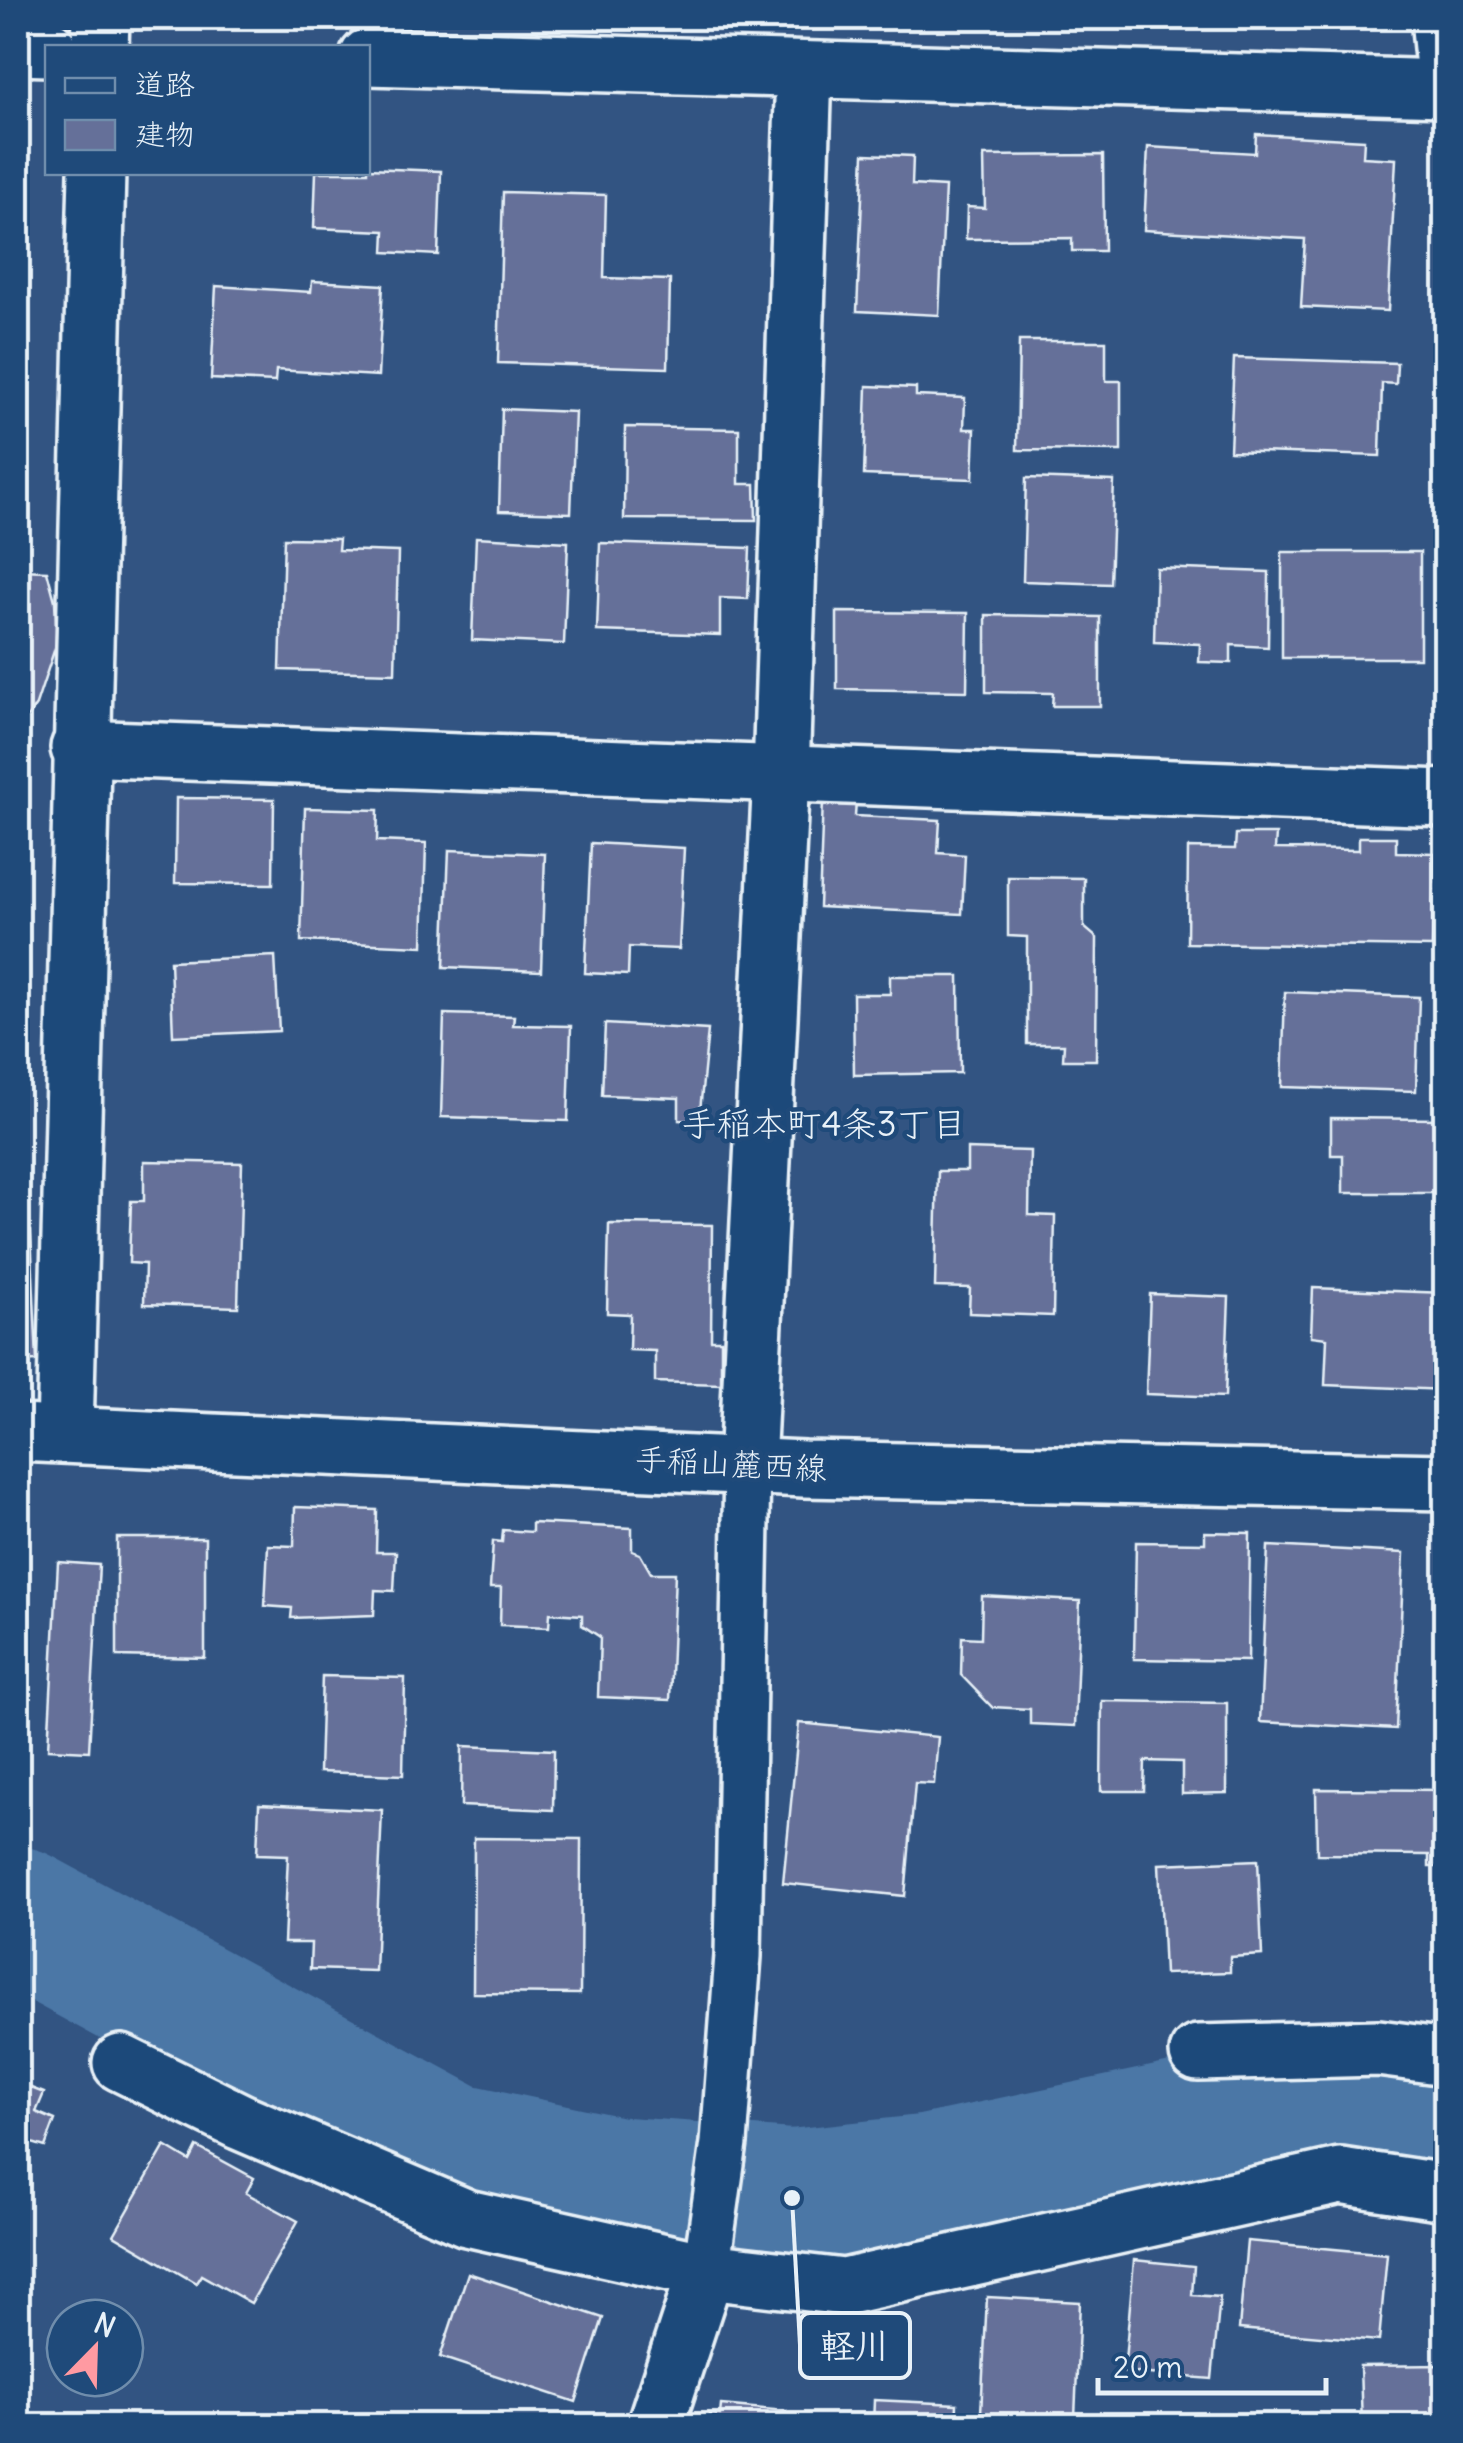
<svg xmlns="http://www.w3.org/2000/svg" width="1463" height="2443" viewBox="0 0 1463 2443" font-family="Delius,'Klee One',sans-serif">
	<rect width="100%" height="100%" fill="#325482"/>
	<filter id="ink" filterUnits="userSpaceOnUse"><feTurbulence type="fractalNoise" baseFrequency=".01" numOctaves="2"/><feDisplacementMap in="SourceGraphic" scale="20" xChannelSelector="R" yChannelSelector="G"/><feConvolveMatrix kernelMatrix="1 2 1 2 8 2 1 2 1" color-interpolation-filters="sRGB"/></filter>
	<g filter="url(#ink)">
		<g fill="none" stroke-linecap="round" stroke-linejoin="round">
			<path stroke="#4b77a6" stroke-width="138" d="M18 1916 452 2151 612 2185 792 2198 931 2183 1258 2114 1392 2113 1446 2118"/>
		</g>
		<g fill="#657099" stroke="#e8f1f8" stroke-width="2.5">
			<path d="M1256 134 1364 140 1363 157 1396 159 1388 311 1301 307 1305 239 1144 230 1148 147 1255 153Z"/>
			<path d="M864 154 913 156 912 185 945 187 939 315 857 311Z"/>
			<path d="M1103 155 1104 251H1072V238L966 239 967 207 985 208 984 156Z"/>
			<path d="M368 168 441 171 438 255 384 252 385 231 314 228 316 172H368Z"/>
			<path d="M503 192 606 195 604 278 670 280 668 368 498 363Z"/>
			<path d="M312 281 383 285 378 376 276 370 275 382 211 379 216 286 311 292Z"/>
			<path d="M1019 341H1106V381H1121V451L1017 450Z"/>
			<path d="M1234 358 1397 363 1396 384 1382 383 1380 456 1230 451Z"/>
			<path d="M867 386 916 388V396L965 398 964 429H975L973 479 864 475Z"/>
			<path d="M502 409 575 412 571 513 499 511Z"/>
			<path d="M625 427 739 429V484H755L756 520 624 519Z"/>
			<path d="M1026 478 1114 481 1110 584 1023 581Z"/>
			<path d="M476 537 568 542 564 644 472 640Z"/>
			<path d="M284 538 339 539 338 550 398 552 395 673 280 670Z"/>
			<path d="M600 543 750 548 748 599 720 598V635L597 631Z"/>
			<rect x="1282" y="552" width="138" height="106"/>
			<path d="M1156 568 1269 572 1268 647 1231 645V663L1199 662 1200 644 1154 642Z"/>
			<path d="M18 570 47 571 55 601 57 642 36 705 19 729Z"/>
			<path d="M837 612 968 613 967 691 837 689Z"/>
			<path d="M986 615 1100 617V706H1052L1053 693 986 692Z"/>
			<path d="M176 798 274 799 273 884 175 883Z"/>
			<path d="M823 799 856 800 855 816 940 820 938 853 965 855 962 914 819 907Z"/>
			<path d="M305 808 378 810 377 841 426 843 423 946 301 941Z"/>
			<path d="M1236 834H1276L1275 849 1359 850V837H1396V852L1434 853 1432 947 1187 943 1188 848 1235 849Z"/>
			<path d="M591 843 684 848 679 949 629 947 628 975 585 973Z"/>
			<path d="M449 850 545 854 541 971 444 967Z"/>
			<path d="M1008 877 1084 878V927L1097 938 1096 1060H1063L1064 1044H1027V937L1008 936Z"/>
			<path d="M275 956 279 1031 173 1036 170 961Z"/>
			<path d="M890 976H959L960 1073 854 1075 853 994H890Z"/>
			<path d="M1285 992 1419 997 1416 1091 1282 1087Z"/>
			<path d="M444 1014 514 1016 513 1025 571 1026 568 1121 441 1117Z"/>
			<path d="M605 1024 708 1030 699 1121 679 1120V1098L602 1095Z"/>
			<path d="M1331 1118 1443 1119V1193H1343V1155H1331Z"/>
			<path d="M967 1149 1030 1151 1029 1215 1055 1216 1053 1316 969 1313 970 1288 935 1287 938 1171H967Z"/>
			<path d="M144 1161 242 1163 238 1307 144 1304 145 1264 129 1263 131 1201H144Z"/>
			<path d="M609 1224 712 1225 711 1340H721V1384L655 1382V1351L629 1350 630 1314 607 1313Z"/>
			<path d="M31 1231 37 1361 18 1362V1232Z"/>
			<path d="M1313 1288 1446 1293V1390L1325 1385 1327 1338 1311 1336Z"/>
			<path d="M1150 1294 1229 1297 1225 1397 1146 1394Z"/>
			<path d="M295 1507 377 1510 376 1552H396L394 1591 375 1590 374 1615 291 1618 292 1608 265 1606 268 1545 294 1546Z"/>
			<path d="M532 1523 632 1528V1551L640 1554 651 1573H675L670 1700 598 1697 600 1637 582 1625V1615L550 1613 549 1627 500 1625 501 1588H490L493 1541 502 1542 503 1530 532 1532Z"/>
			<path d="M1205 1532 1250 1533 1248 1661 1134 1659 1136 1542 1205 1543Z"/>
			<path d="M117 1538H205V1658L117 1656Z"/>
			<path d="M1268 1546 1404 1553 1396 1729 1260 1722Z"/>
			<path d="M58 1562 99 1565 89 1751 48 1749Z"/>
			<path d="M982 1596 1080 1601 1075 1726 1030 1724V1709L992 1707 961 1675 962 1637 981 1638Z"/>
			<path d="M322 1676 405 1678 403 1775 319 1772Z"/>
			<path d="M1102 1701 1227 1703V1793L1182 1794V1762L1145 1761 1144 1791H1101Z"/>
			<path d="M799 1723 938 1737 934 1784 915 1783 905 1896 783 1883Z"/>
			<path d="M462 1746 554 1750 553 1810 461 1806Z"/>
			<path d="M1316 1789 1446 1790V1867H1429V1855L1317 1854Z"/>
			<path d="M259 1804 382 1810 375 1971 310 1969 311 1943H284L288 1855 257 1854Z"/>
			<path d="M474 1838 581 1839 580 1994 473 1993Z"/>
			<path d="M1258 1860 1262 1955 1230 1957V1972L1164 1974 1159 1864Z"/>
			<path d="M18 2083 44 2093 36 2112 55 2120 45 2147 26 2141 18 2163Z"/>
			<path d="M165 2146 190 2161 197 2147 254 2178 246 2193 298 2221 251 2303 201 2275 196 2283 114 2235Z"/>
			<path d="M1247 2241 1387 2254 1379 2341 1239 2329Z"/>
			<path d="M1134 2260 1194 2266 1192 2295 1220 2297 1212 2379 1124 2372Z"/>
			<path d="M468 2273 603 2318 576 2402 440 2357Z"/>
			<path d="M987 2297 1080 2302 1075 2417 981 2413Z"/>
			<path d="M1446 2365V2426H1362L1360 2366Z"/>
			<path d="M874 2400 957 2404 956 2426H873Z"/>
			<path d="M721 2405 786 2411 784 2426H708L709 2414 720 2415Z"/>
			<path d="M18 2413 75 2421V2426H18Z"/>
		</g>
		<g fill="none" stroke-linecap="round" stroke-linejoin="round">
			<defs>
				<path id="service" d="M706 2271 724 2143 738 1956 747 1465"/>
				<g id="minor">
					<path d="M18 47 48 48"/>
					<path d="M100 48 101 18"/>
					<path d="M368 57 1446 88"/>
					<path d="M79 748 1446 798"/>
					<path d="M65 1434 97 172"/>
					<path d="M747 1465 781 775 804 70"/>
					<path d="M1198 2053 1378 2048 1446 2057"/>
					<path d="M121 2063 241 2122 467 2218 706 2271 844 2287 1340 2176 1446 2192"/>
					<path d="M655 2426 706 2271"/>
				</g>
				<g id="tertiary">
					<path d="M1439 18 1446 87"/>
					<path d="M18 1433 804 1469 1446 1482"/>
				</g>
			</defs>
			<use href="#service" stroke="#e8f1f8" stroke-width="52"/>
			<use href="#minor" stroke="#e8f1f8" stroke-width="62"/>
			<use href="#tertiary" stroke="#e8f1f8" stroke-width="62"/>
			<use href="#service" stroke="#1f4a7a" stroke-width="45"/>
			<use href="#minor" stroke="#1f4a7a" stroke-width="55"/>
			<use href="#tertiary" stroke="#1f4a7a" stroke-width="55"/>
		</g>
	</g>
	<g text-anchor="middle" stroke-width="9" stroke-linejoin="round" paint-order="stroke">
		<g font-size="32" fill="#e8f1f8" stroke="#1f4a7a">
			<text transform="translate(731 1464) rotate(3)" y="11">手稲山麓西線</text>
		</g>
		<g font-size="35" fill="#e8f1f8" stroke="#1f4a7a">
			<text x="824" y="1136">手稲本町4条3丁目</text>
		</g>
	</g>
	<path fill="none" stroke="#e8f1f8" stroke-width="4" d="M792 2198L800 2345"/>
	<circle fill="#e8f1f8" stroke="#1f4a7a" stroke-width="4" cx="792" cy="2198" r="10"/>
	<rect fill="#1f4a7a" stroke="#e8f1f8" stroke-width="4" x="800" y="2313" width="110" height="65" rx="10"/>
	<g font-size="35" text-anchor="middle" font-weight="bold" fill="#e8f1f8">
		<text x="855" y="2358">軽川</text>
	</g>
	<rect width="1463" height="2443" fill="none" stroke="#1f4a7a" stroke-width="60"/>
	<rect x="30" y="30" width="1403" height="2383" fill="none" stroke="#e8f1f8" stroke-width="4" filter="url(#ink)"/>
	<rect x="45" y="45" width="325" height="130" fill="#1f4a7a" stroke="#6f8dac" stroke-width="2.5"/>
	<rect x="65" y="78" width="50" height="15" fill="#1f4a7a" stroke="#6f8dac" stroke-width="2.5"/>
	<text x="135" y="95" font-size="30" fill="#e8f1f8">道路</text>
	<rect x="65" y="120" width="50" height="30" fill="#657099" stroke="#6f8dac" stroke-width="2.5"/>
	<text x="135" y="145" font-size="30" fill="#e8f1f8">建物</text>
	<g transform="translate(95 2348) rotate(23)"><circle r="48" fill="#1f4a7a" stroke="#6f8dac" stroke-width="2.5"/>
	<path d="M0-8L18 38L0 25L-18 38Z" fill="#ff9aa2"/>
	<text y="-15" font-size="28" font-weight="bold" text-anchor="middle" fill="#e8f1f8">N</text>
	</g>
	<path d="M1098 2378v15h228v-15" fill="none" stroke="#e8f1f8" stroke-width="5"/>
	<text x="1113" y="2378" font-size="30" fill="#e8f1f8" stroke="#1f4a7a" stroke-width="8" paint-order="stroke">20 m</text>
</svg>
